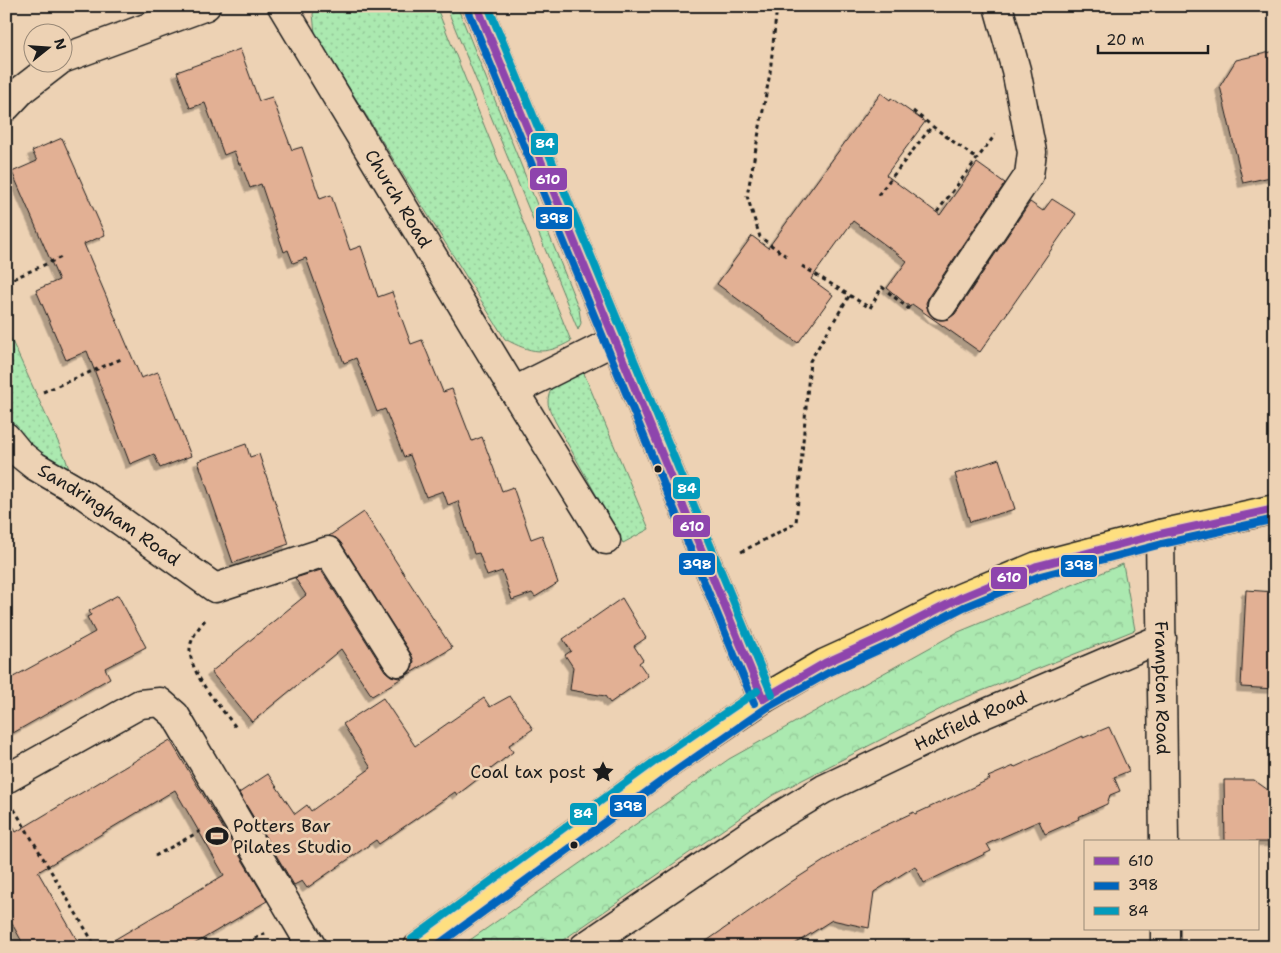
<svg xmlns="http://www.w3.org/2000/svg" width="1281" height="953" viewBox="0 0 1281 953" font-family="'Shantell Sans',sans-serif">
	<defs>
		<pattern id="grass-dots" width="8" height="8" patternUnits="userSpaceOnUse" patternTransform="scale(1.25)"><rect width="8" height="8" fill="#abe9b0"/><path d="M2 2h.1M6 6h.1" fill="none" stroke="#93c797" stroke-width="1.8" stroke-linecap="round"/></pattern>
		<pattern id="forest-crowns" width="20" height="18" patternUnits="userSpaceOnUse" patternTransform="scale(1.25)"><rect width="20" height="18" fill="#abe9b0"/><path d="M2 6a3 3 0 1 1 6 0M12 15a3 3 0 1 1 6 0" fill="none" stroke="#93c797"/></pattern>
		<filter id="shadow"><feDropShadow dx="-4.5" dy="4.5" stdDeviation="0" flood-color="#0004"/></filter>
	</defs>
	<rect width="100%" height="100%" fill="#edd2b4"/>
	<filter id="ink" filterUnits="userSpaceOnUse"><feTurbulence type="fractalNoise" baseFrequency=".02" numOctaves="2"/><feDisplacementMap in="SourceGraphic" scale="10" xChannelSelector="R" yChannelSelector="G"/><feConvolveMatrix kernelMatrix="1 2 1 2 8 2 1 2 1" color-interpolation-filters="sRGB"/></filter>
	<g filter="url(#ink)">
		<g fill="url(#grass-dots)" stroke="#648266">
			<path d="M316 6H436L571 341C545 356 531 353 505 339L315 33 313 14Z"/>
			<path d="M446 6H457L579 309 581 323 578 330Z"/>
			<path d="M6 328 65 457 73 481 43 459 6 421Z"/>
			<path d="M583 371 649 529 623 543 555 421C553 416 548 408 548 402 548 382 567 376 583 371Z"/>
		</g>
		<path fill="url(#forest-crowns)" stroke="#648266" d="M1123 564 1135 630 954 702 773 795 553 947H460L729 759 956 633Z"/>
		<g fill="#e2b094" stroke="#1c1c1c" filter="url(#shadow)">
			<path d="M240 49 259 101 272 97 292 150 302 147 320 199 331 195 350 250 361 246 378 297 392 292 411 344 422 340 443 392 452 389 472 441 482 437 502 491 513 487 531 539 542 535 558 583 535 597 532 593 512 600 502 571 487 576 479 553 474 554 458 501 448 505 443 491 426 497 410 455 404 457 385 409 377 412 356 358 344 363 306 258 293 263 288 250 284 252 261 184 250 188 241 164H239L234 151 224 155 205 103 190 108 177 72Z"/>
			<path d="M1275 51V176L1243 183 1220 86 1236 60Z"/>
			<path d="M881 93 890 100 891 98 925 122 886 175 940 215 977 163 1005 183 929 296 926 303 928 311 934 318 940 320 948 319 955 314 1030 202 1043 211 1052 199 1076 214 980 352 912 304 910 307 887 288 907 261 853 221 811 279 833 295 798 343 717 284 752 236 768 248Z"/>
			<path d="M62 138 105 235 84 244 141 378 158 372 191 456 160 468 154 454 130 464 87 351 66 360 36 290 59 280 12 172 37 161 32 151Z"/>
			<path d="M246 444 250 457 259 454 289 544 233 563 198 461Z"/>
			<path d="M999 459 1015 509 970 522 955 474Z"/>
			<path d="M364 512 452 648 372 696 341 649 252 722 211 672 306 595 295 578 321 570 385 671 391 676 399 678 407 675 412 669 414 661 411 654 341 543 336 538 329 536Z"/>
			<path d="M1246 590 1275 592V689L1241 687Z"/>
			<path d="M118 595 146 647 105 668 110 678 6 737V681L95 632 87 617 91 615 89 611Z"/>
			<path d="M622 598 646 638 634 646 643 660 639 663 648 676 610 703 605 696 570 690 573 667 565 655 571 651 563 639Z"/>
			<path d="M510 696 533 729 509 745 513 752 457 795 455 792 379 844 376 840 307 888 302 881 294 885 239 793 268 774 295 814 307 805 311 811 371 768 343 724 383 698 415 746 484 698 490 707Z"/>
			<path d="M1109 727 1129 771 1114 777 1120 791 1110 795 1107 804 1078 817 1079 819 1045 834 1039 821 987 844 991 851 924 883 915 866 874 892 869 928 832 920 790 947H698L791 882 861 837 914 812 915 814 967 790 990 779 988 777 1014 766 1015 767 1083 736V738Z"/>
			<path d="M170 740 267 901 189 947H102L224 875 175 790 38 872 81 947H25L6 913V814L16 832Z"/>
			<path d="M1224 780H1254L1275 795V842H1225Z"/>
		</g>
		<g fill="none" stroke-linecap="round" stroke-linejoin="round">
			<defs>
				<g id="minor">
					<path id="s1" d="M282 6 514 391 606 540"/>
					<path d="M477 6 763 699"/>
					<path d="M62 59 206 6"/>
					<path d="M6 107 23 89 58 62"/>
					<path d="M942 305 1029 175 1032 152 1016 70 998 6"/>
					<path d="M514 391 614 341"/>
					<path id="s2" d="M6 437 20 454 35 466 83 494 215 588 328 551 398 662"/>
					<path id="s3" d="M1160 534 1164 842"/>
					<path d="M6 779 140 704 160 702 175 715 312 947"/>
					<path d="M1165 929V947"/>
					<path id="s4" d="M584 947 759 828 824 789 963 723 1162 638"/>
				</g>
				<path id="major" d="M418 947 664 767 763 699 825 663 891 633 960 598 1037 566 1160 534 1275 509"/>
			</defs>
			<use href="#minor" stroke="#1c1c1c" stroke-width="31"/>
			<use href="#major" stroke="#1c1c1c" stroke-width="31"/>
			<g stroke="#1c1c1c" stroke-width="3" stroke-dasharray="4 4" stroke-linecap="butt">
				<path d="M777 6 770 73 747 196 760 237 786 256"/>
				<path d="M913 111 932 126"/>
				<path d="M878 195 932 126 977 159"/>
				<path d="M937 212 995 135"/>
				<path d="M802 266 870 308 882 287 909 309"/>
				<path d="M6 282 64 256"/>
				<path d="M43 392 121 359"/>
				<path d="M741 552 796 523 810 361 849 296"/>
				<path d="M205 620C199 627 191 638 190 648 189 675 222 708 237 729"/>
				<path d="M14 809 96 947"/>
				<path d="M155 856 204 829"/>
				<path d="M241 947 265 933"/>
			</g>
			<use href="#minor" stroke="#edd2b4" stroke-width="28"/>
			<use href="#major" stroke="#fedf80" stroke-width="28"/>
			<defs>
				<g id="bus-1">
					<path d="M477 6 763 699"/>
					<path d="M763 699 825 663 891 633 960 598 1037 566 1160 534 1275 509"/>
				</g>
				<g id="bus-2">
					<path d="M468 10 754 703"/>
					<path d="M435 947 670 775 768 707 830 672 896 642 964 607 1040 576 1162 544 1275 519"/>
				</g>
				<g id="bus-3">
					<path d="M488 6 772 695"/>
					<path d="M412 939 658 759 757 691"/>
				</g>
			</defs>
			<use href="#bus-1" stroke="#edd2b4" stroke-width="11"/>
			<use href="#bus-2" stroke="#edd2b4" stroke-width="11"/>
			<use href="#bus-3" stroke="#edd2b4" stroke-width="11"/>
			<use href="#bus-1" stroke="#8e44ad" stroke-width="8"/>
			<use href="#bus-2" stroke="#0065bd" stroke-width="8"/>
			<use href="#bus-3" stroke="#039bbc" stroke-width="8"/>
		</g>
	</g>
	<defs>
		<symbol id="sight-bare" viewBox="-9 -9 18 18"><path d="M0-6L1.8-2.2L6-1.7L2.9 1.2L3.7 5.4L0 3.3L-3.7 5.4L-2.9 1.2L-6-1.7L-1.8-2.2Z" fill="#1c1c1c" stroke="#edd2b4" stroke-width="2.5" paint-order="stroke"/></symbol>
		<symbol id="stadium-bare" viewBox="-9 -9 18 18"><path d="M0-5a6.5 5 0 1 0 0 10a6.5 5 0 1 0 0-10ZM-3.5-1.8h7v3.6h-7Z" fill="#1c1c1c" stroke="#edd2b4" stroke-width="2.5" paint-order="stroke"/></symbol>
	</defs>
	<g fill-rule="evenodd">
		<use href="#sight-bare" x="587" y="756" width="32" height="32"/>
		<use href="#stadium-bare" x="201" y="820" width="32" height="32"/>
	</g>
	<g fill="#1c1c1c" stroke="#edd2b4" stroke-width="2">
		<circle cx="658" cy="469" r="4.5"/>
		<circle cx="574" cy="845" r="4.5"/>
	</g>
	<g text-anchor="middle" stroke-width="5" stroke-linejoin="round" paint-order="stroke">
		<g font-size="18" fill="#1c1c1c" stroke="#edd2b4">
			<text dy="6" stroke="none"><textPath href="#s1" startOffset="225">Church Road</textPath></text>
			<text dy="6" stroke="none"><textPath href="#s2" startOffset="130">Sandringham Road</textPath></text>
			<text dy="6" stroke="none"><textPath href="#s3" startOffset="154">Frampton Road</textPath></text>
			<text dy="6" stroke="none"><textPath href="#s4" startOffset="449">Hatfield Road</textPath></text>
		</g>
		<g font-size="18" fill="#1c1c1c" stroke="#edd2b4" text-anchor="end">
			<text x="586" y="778">Coal tax post</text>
			<text x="233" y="832" text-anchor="start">Potters Bar<tspan x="233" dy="21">Pilates Studio</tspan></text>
		</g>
	</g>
	<g stroke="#edd2b4" stroke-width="2">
		<rect x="530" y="132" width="29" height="24" rx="5" fill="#039bbc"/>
		<rect x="529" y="167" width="39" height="24" rx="5" fill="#8e44ad"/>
		<rect x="535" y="206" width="38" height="24" rx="5" fill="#0065bd"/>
		<rect x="672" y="476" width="29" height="24" rx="5" fill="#039bbc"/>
		<rect x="672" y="514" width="39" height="24" rx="5" fill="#8e44ad"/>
		<rect x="678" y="552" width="38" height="24" rx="5" fill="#0065bd"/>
		<rect x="1060" y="554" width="38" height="24" rx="5" fill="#0065bd"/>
		<rect x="990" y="566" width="38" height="24" rx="5" fill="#8e44ad"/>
		<rect x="609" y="794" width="38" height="24" rx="5" fill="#0065bd"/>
		<rect x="569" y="802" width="29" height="24" rx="5" fill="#039bbc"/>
	</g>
	<g font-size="14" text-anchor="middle" font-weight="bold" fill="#fff">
		<text x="545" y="148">84</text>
		<text x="548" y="184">610</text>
		<text x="554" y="223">398</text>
		<text x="687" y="493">84</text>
		<text x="692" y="531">610</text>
		<text x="697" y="569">398</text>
		<text x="1079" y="570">398</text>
		<text x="1009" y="582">610</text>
		<text x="628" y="811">398</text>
		<text x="583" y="818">84</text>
	</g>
	<rect width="1281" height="953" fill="none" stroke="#edd2b4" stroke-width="25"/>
	<rect x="12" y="12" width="1256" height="928" fill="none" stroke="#1c1c1c" stroke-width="2" filter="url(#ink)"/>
	<rect x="1084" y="840" width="175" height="90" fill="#edd2b4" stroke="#998977"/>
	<rect x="1094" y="857" width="25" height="8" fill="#8e44ad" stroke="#998977"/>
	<text x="1128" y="866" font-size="15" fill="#1c1c1c">610</text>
	<rect x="1094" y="882" width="25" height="8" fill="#0065bd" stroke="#998977"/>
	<text x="1128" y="890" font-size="15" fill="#1c1c1c">398</text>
	<rect x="1094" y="907" width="25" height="8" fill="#039bbc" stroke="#998977"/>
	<text x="1128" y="916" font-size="15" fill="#1c1c1c">84</text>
	<g transform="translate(48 48) rotate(73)"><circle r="24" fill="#edd2b4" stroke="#998977"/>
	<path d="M0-4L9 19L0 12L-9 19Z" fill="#1c1c1c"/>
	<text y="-8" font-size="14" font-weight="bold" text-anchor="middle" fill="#1c1c1c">N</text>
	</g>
	<path d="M1098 45v8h110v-8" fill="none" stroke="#1c1c1c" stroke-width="2.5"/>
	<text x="1106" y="45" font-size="15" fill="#1c1c1c" stroke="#edd2b4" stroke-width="4" paint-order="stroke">20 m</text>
</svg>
